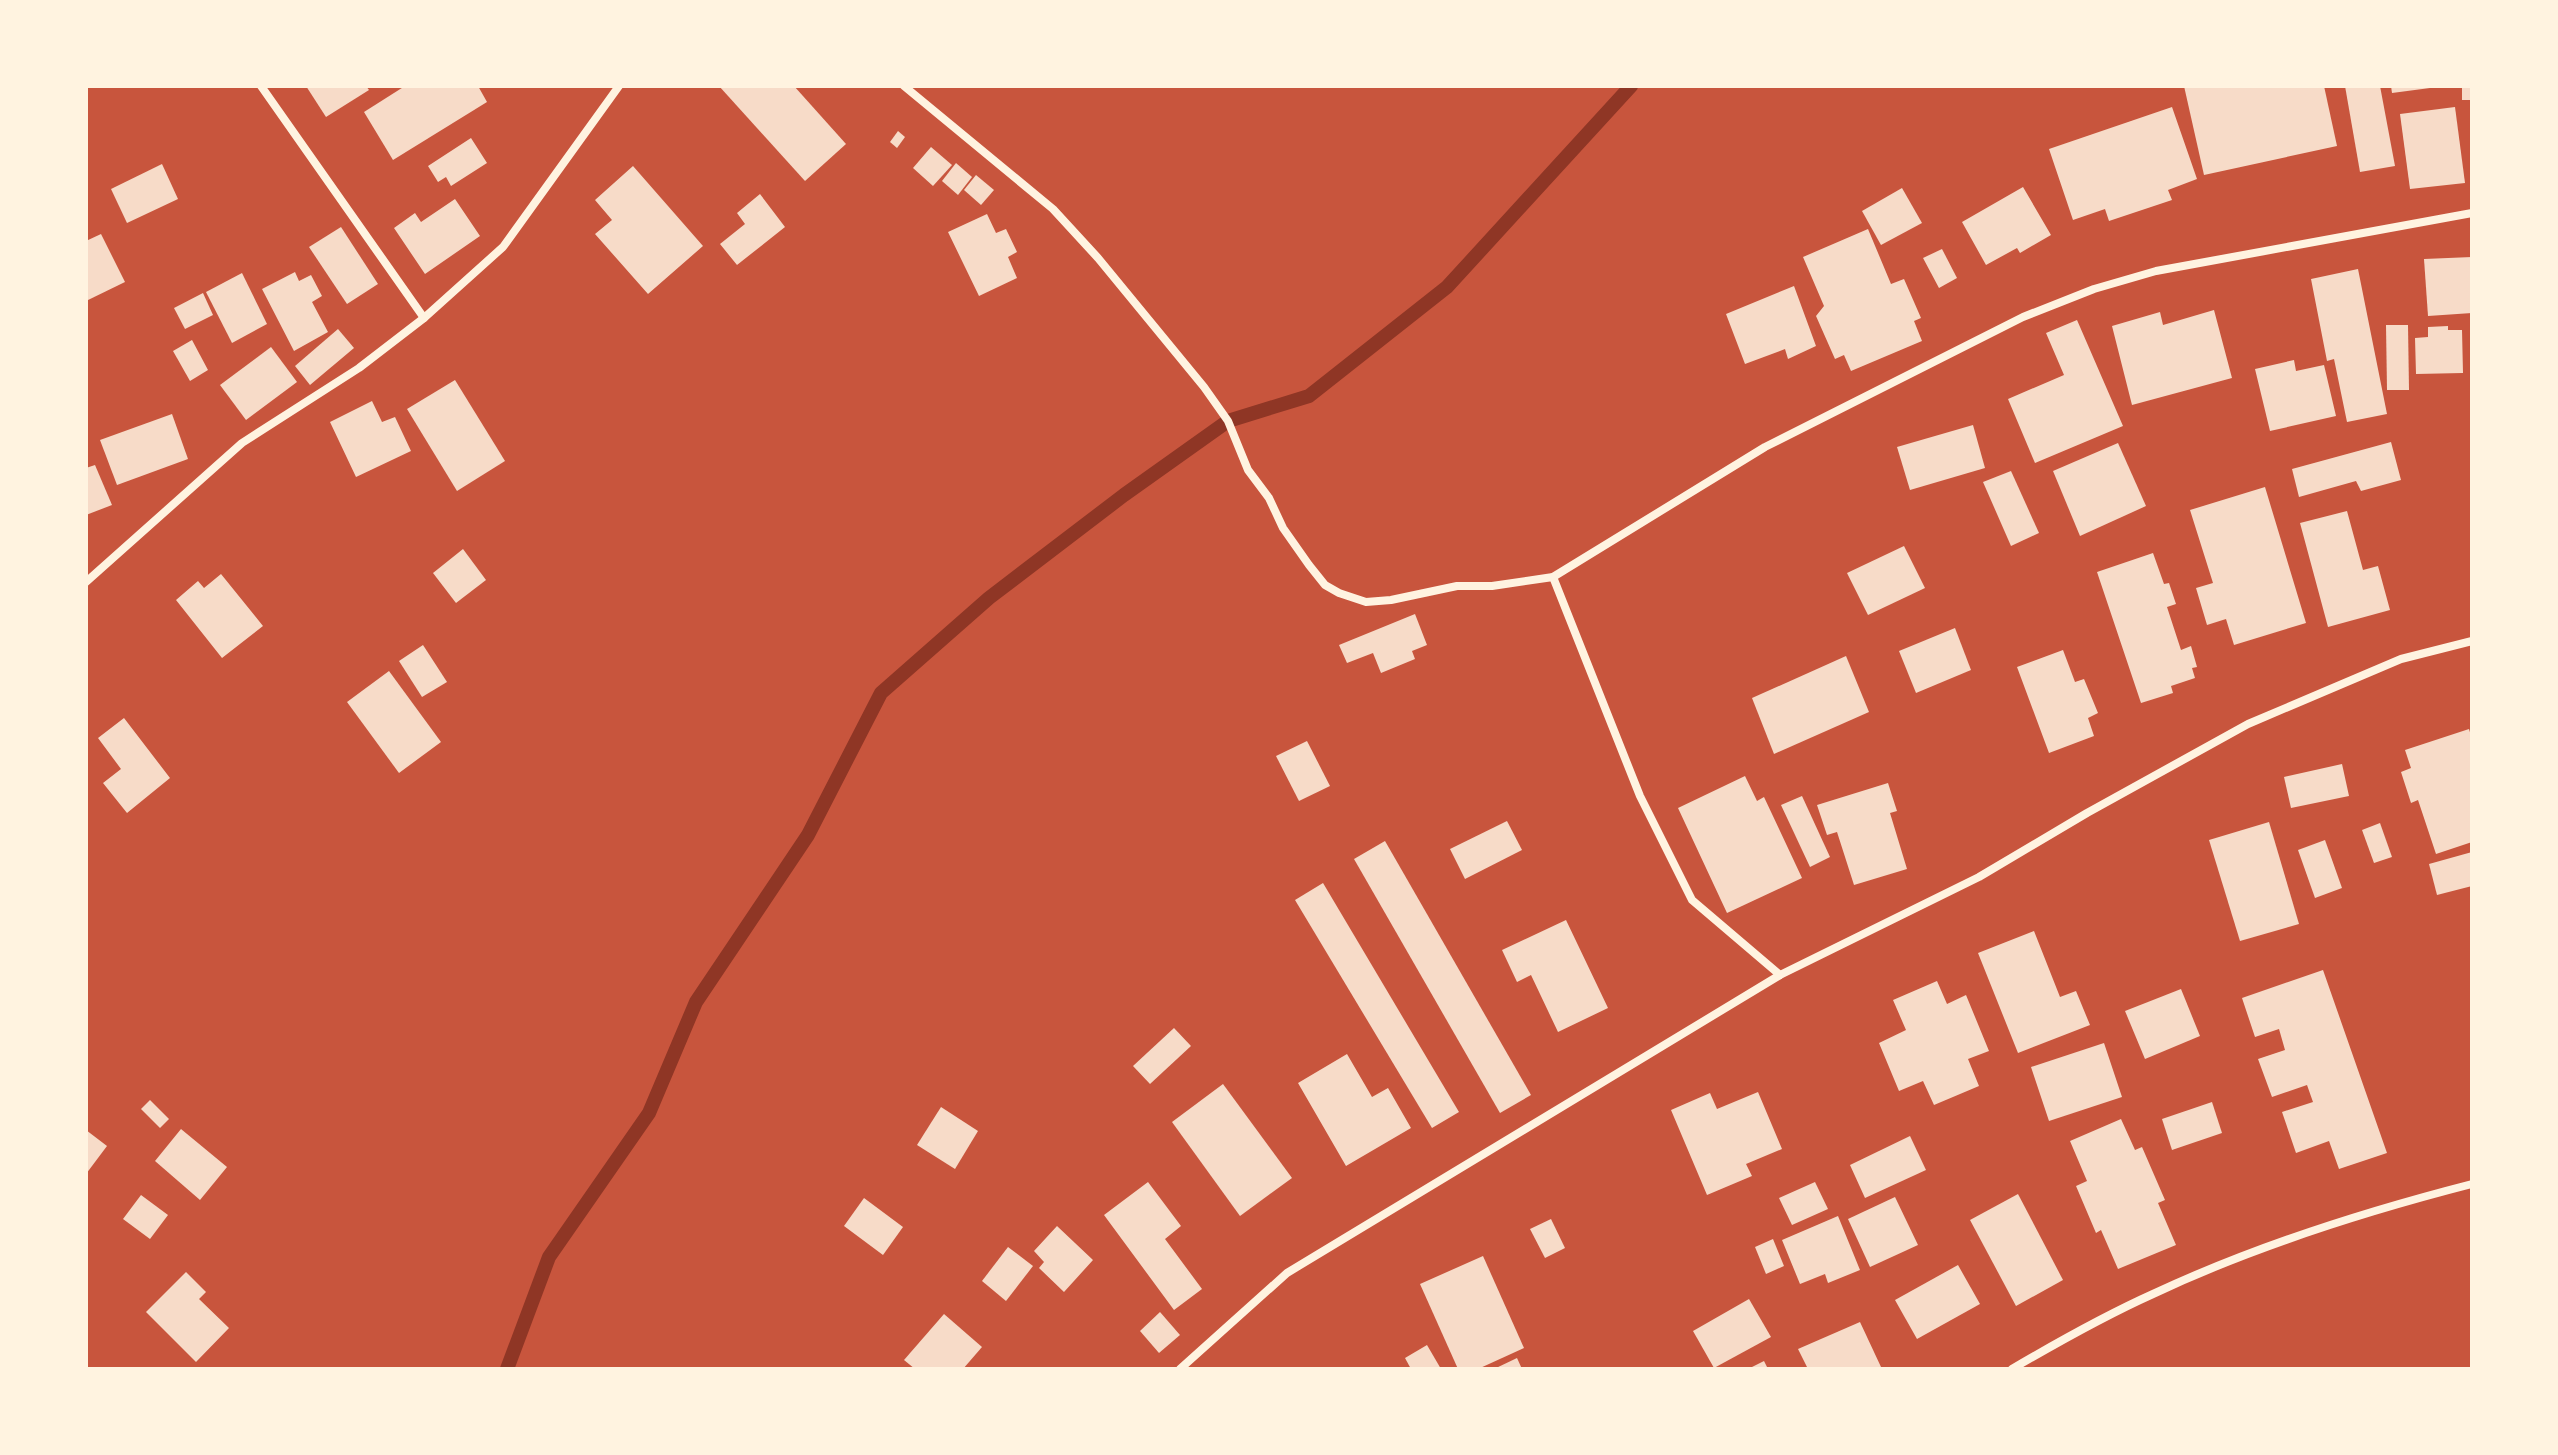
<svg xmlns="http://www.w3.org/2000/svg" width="2558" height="1455" viewBox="0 0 2558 1455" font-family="Arial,sans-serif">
	<rect width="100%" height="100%" fill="#c8553d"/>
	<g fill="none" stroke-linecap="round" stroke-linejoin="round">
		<path stroke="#8f3625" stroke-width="14" d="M507 1369 549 1257 649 1113 696 1002 808 835 881 693 989 598 1124 495 1228 421 1309 396 1447 287 1631 86"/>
	</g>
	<g fill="#f7dbc8">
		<path d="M306 86H366L369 90 326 117Z"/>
		<path d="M405 86H478L487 102 393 160 364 112Z"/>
		<path d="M719 86H794L846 144 805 181Z"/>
		<path d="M2184 86H2324L2337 146 2204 175Z"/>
		<path d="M2345 86H2380L2395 166 2360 172Z"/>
		<path d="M2391 86H2430V88L2392 93Z"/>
		<rect x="2462" y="86" width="10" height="14"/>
		<path d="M2172 107 2197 179 2168 190 2172 200 2109 221 2105 209 2073 220 2049 149Z"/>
		<path d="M2455 107 2465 183 2410 189 2400 114Z"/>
		<path d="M898 131 905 137 897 148 890 142Z"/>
		<path d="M471 138 487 163 451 186 446 177 438 182 428 166Z"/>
		<path d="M931 147 952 165 933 186 913 168Z"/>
		<path d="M956 163 972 177 958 195 942 181Z"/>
		<path d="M162 164 178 199 127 223 111 189Z"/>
		<path d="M633 166 703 246 648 294 595 234 612 220 595 200Z"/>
		<path d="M976 175 994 190 981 205 964 190Z"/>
		<path d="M2023 187 2051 235 2020 253 2017 248 1986 265 1962 222Z"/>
		<path d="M1902 188 1922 223 1881 245 1862 211Z"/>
		<path d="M760 194 785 227 737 265 720 244 745 224 737 213Z"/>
		<path d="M455 199 480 236 425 274 394 228 415 213 421 222Z"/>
		<path d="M987 214 996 233 1006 229 1017 252 1008 257 1017 278 979 296 948 232Z"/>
		<path d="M341 227 378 284 347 304 309 247Z"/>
		<path d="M1868 229 1891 284 1904 279 1921 318 1914 321 1922 341 1851 371 1844 355 1835 359 1816 316 1824 306 1803 257Z"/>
		<path d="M101 234 125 282 86 301V241Z"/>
		<path d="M1942 249 1957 278 1939 288 1923 258Z"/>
		<path d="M2472 257V313L2428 316 2424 259Z"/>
		<path d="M2358 269 2387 414 2347 422 2334 359 2327 361 2311 279Z"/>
		<path d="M295 272 299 281 311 275 322 296 312 302 328 332 294 351 262 289Z"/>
		<path d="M242 273 267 324 232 343 206 292Z"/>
		<path d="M1794 286 1816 346 1788 359 1785 349 1745 364 1726 314Z"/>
		<path d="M203 293 213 315 185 329 174 308Z"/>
		<path d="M2214 310 2232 378 2132 405 2112 326 2160 312 2163 325Z"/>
		<path d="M2077 320 2123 426 2035 463 2008 399 2064 375 2046 333Z"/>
		<path d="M2386 325H2408L2409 390H2387Z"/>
		<path d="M2448 326V330H2462L2463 373 2416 374 2415 338 2428 337V327Z"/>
		<path d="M338 329 354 348 310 385 295 366Z"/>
		<path d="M192 340 208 370 190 381 173 351Z"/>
		<path d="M271 347 297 382 246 420 220 385Z"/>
		<path d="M2294 360 2296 371 2324 365 2336 416 2270 431 2255 369Z"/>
		<path d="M455 380 505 461 457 491 407 409Z"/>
		<path d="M372 401 382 422 395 417 411 451 356 477 330 422Z"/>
		<path d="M172 414 188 459 117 485 100 440Z"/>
		<path d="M1973 425 1985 468 1910 490 1897 447Z"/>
		<path d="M2391 442 2401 480 2361 491 2356 481 2299 497 2292 469Z"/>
		<path d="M2118 443 2146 506 2080 536 2053 471Z"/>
		<path d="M95 465 112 505 86 515V468Z"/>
		<path d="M2011 471 2039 533 2011 546 1983 482Z"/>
		<path d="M2265 487 2306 623 2234 645 2226 619 2207 625 2196 588 2213 583 2190 510Z"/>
		<path d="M2347 511 2363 570 2378 566 2390 610 2328 627 2300 523Z"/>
		<path d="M1904 546 1925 588 1868 615 1847 573Z"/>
		<path d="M463 549 486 580 456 603 433 573Z"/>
		<path d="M2153 553 2164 584 2169 583 2176 604 2167 607 2181 650 2191 646 2197 667 2192 668 2195 678 2171 686 2173 693 2141 703 2097 572Z"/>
		<path d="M221 574 263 626 222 658 176 600 198 581 204 588Z"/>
		<path d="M1415 614 1427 645 1412 651 1415 659 1381 673 1373 653 1347 663 1339 645Z"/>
		<path d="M1955 628 1971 670 1916 693 1899 651Z"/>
		<path d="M423 645 447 682 422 697 399 661Z"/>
		<path d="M2063 650 2075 682 2084 679 2098 713 2088 718 2094 736 2049 753 2017 667Z"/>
		<path d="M1846 656 1869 712 1774 754 1752 698Z"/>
		<path d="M389 671 441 742 399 773 347 702Z"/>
		<path d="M124 718 170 778 127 813 103 783 121 769 98 738Z"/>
		<path d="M2469 729 2472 739V842L2436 854 2418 800 2411 803 2401 772 2411 768 2405 750Z"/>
		<path d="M1307 741 1330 786 1299 801 1276 756Z"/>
		<path d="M2342 764 2349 796 2291 808 2284 777Z"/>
		<path d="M1745 776 1757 801 1764 797 1802 878 1727 913 1678 808Z"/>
		<path d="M1888 783 1897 811 1890 813 1907 869 1854 885 1837 832 1827 835 1817 805Z"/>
		<path d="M1802 796 1830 857 1810 867 1781 805Z"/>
		<path d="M1507 821 1522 850 1465 879 1450 849Z"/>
		<path d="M2269 822 2299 924 2240 941 2209 840Z"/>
		<path d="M2380 823 2392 857 2374 863 2362 830Z"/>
		<path d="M2325 840 2342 888 2315 898 2298 850Z"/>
		<path d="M1385 841 1531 1095 1500 1113 1354 859Z"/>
		<path d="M2472 852V886L2437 895 2429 864Z"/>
		<path d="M1323 883 1459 1112 1432 1128 1295 900Z"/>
		<path d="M1566 920 1608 1008 1558 1032 1531 975 1517 982 1502 950Z"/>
		<path d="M2034 931 2060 997 2076 991 2090 1025 2018 1053 1978 953Z"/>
		<path d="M2323 970 2387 1153 2339 1169 2329 1141 2296 1153 2282 1112 2313 1102 2307 1085 2272 1097 2258 1059 2285 1050 2279 1029 2255 1037 2242 998Z"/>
		<path d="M1937 981 1947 1004 1966 995 1989 1051 1968 1059 1979 1086 1934 1105 1923 1081 1899 1091 1879 1043 1906 1030 1893 1000Z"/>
		<path d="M2181 989 2200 1036 2145 1059 2125 1011Z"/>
		<path d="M1174 1028 1191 1046 1150 1084 1133 1066Z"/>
		<path d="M2104 1043 2122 1097 2049 1121 2031 1067Z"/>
		<path d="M1347 1054 1372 1097 1388 1088 1411 1128 1346 1166 1298 1083Z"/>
		<path d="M1223 1084 1292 1178 1240 1216 1172 1122Z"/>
		<path d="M1758 1092 1782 1149 1746 1164 1752 1176 1707 1195 1671 1110 1710 1093 1717 1109Z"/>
		<path d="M150 1100 169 1119 160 1128 141 1109Z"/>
		<path d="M2212 1102 2222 1133 2172 1150 2162 1119Z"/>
		<path d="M941 1107 978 1131 955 1169 917 1145Z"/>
		<path d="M2121 1119 2135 1150 2142 1147 2165 1200 2158 1203 2176 1245 2118 1269 2101 1230 2096 1233 2076 1186 2087 1181 2070 1141Z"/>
		<path d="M181 1129 227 1167 200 1200 155 1161Z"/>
		<path d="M86 1130 107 1146 86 1174Z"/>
		<path d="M1910 1136 1926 1170 1865 1198 1850 1165Z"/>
		<path d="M1148 1182 1181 1226 1165 1239 1202 1289 1174 1310 1104 1215Z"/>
		<path d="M1815 1182 1828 1209 1792 1225 1779 1198Z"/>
		<path d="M2018 1194 2063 1280 2016 1306 1970 1220Z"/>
		<path d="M141 1195 168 1215 150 1239 123 1219Z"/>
		<path d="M1895 1197 1918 1245 1870 1267 1848 1219Z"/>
		<path d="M864 1198 903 1227 883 1255 844 1226Z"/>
		<path d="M1838 1216 1860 1270 1828 1283 1825 1274 1800 1284 1782 1240Z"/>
		<path d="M1551 1219 1565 1248 1545 1258 1530 1229Z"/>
		<path d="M1057 1226 1093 1260 1064 1292 1039 1268 1044 1262 1034 1251Z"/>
		<path d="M1773 1239 1784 1266 1766 1274 1755 1247Z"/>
		<path d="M1008 1247 1033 1266 1006 1301 982 1281Z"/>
		<path d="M1483 1256 1524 1348 1478 1369H1458L1420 1284Z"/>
		<path d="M1958 1265 1980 1304 1917 1339 1895 1300Z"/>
		<path d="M186 1272 206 1292 199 1299 229 1328 196 1362 146 1312Z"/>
		<path d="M1749 1299 1771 1337 1714 1368 1693 1331Z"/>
		<path d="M1160 1312 1180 1335 1159 1353 1140 1331Z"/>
		<path d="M944 1314 982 1347 963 1369H915L904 1360Z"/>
		<path d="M1860 1322 1881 1367 1808 1369 1798 1349Z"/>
		<path d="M1427 1345 1441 1369H1411L1405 1358Z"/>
		<path d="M1517 1358 1522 1369H1494Z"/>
		<path d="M1764 1361 1768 1369H1748Z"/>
	</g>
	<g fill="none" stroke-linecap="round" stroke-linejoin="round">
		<g stroke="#fff3e0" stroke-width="8">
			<path d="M261 86 424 318"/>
			<path d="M904 86 1053 209 1098 258 1204 387 1228 421 1248 470 1269 498 1283 528 1309 565 1325 585 1339 593 1366 602 1391 600 1457 586H1492L1553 577 1765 447 2023 317 2094 289 2156 271 2472 213"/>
			<path d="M1553 577 1640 796 1692 900 1780 975"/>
			<path d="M86 582 242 443 359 368 424 318 503 247 619 86"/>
			<path d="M1180 1369 1287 1273 1780 975 1979 877 2087 813 2248 724 2401 659 2472 641"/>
			<path d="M2012 1369C2058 1342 2104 1316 2153 1294 2255 1246 2363 1212 2472 1184"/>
		</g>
	</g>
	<rect width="2558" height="1455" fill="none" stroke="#fff3e0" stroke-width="176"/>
</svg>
